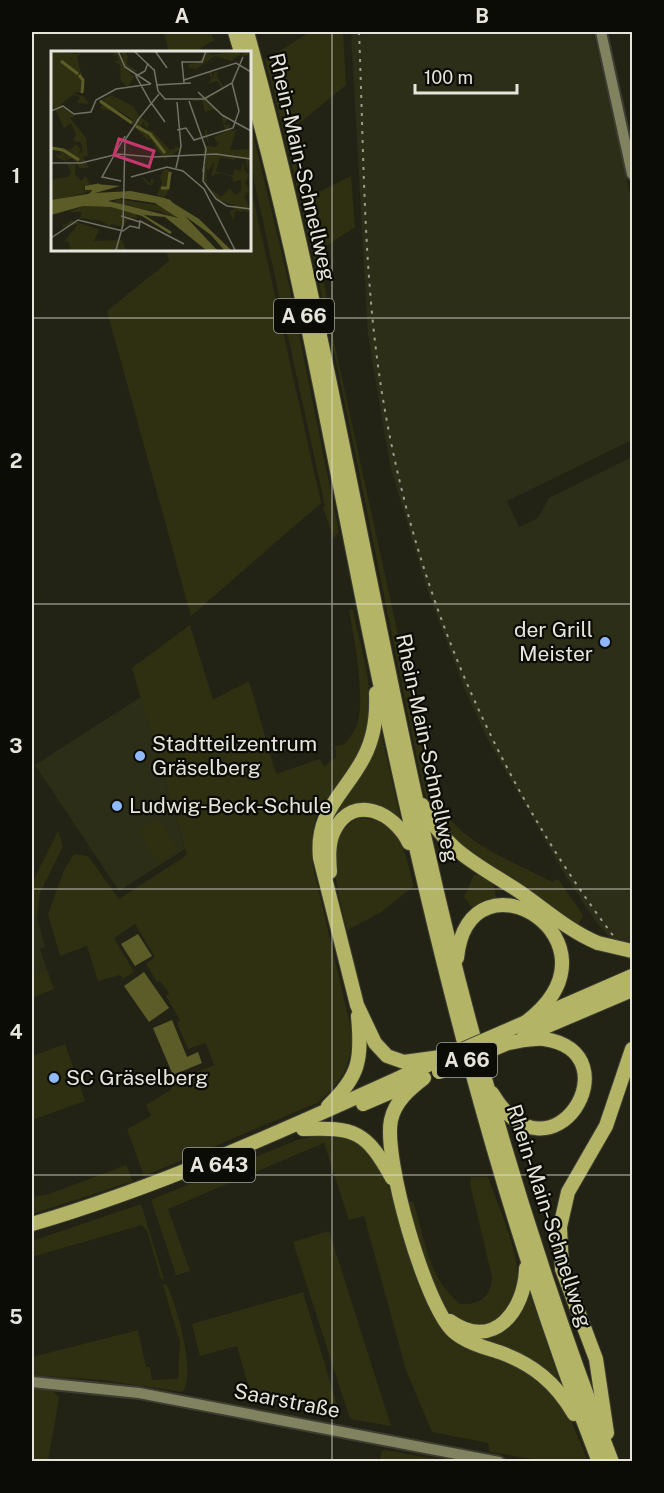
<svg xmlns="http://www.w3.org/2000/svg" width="664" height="1493" viewBox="0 0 664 1493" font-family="'Public Sans',sans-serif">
	<rect width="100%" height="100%" fill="#232315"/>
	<g fill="#2d2e18">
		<path d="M351 32H593L632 203V440L507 501 519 527 538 518 549 498 632 457V964L597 923 565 875 488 740 465 690 427 589 390 465 368 335Z"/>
		<path d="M141 697 185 849 119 891 35 765Z"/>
		<path d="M32 917 37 918 45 947 40 949 47 970 32 976Z"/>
	</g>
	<g fill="#2f2f11">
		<path d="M164 32H211L214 40 195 52H169Z"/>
		<path d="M310 32H343L346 85 289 132 305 199 351 176 355 227 321 249V264L334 342 432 790C454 842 505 857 552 882L558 879 583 915 577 928 467 852 435 817 424 792C373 548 329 301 265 60Z"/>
		<path d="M249 117 288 280 339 532 334 539 323 508 325 506 249 157Z"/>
		<path d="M249 179 321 503 191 616 107 311 169 261 166 249H249Z"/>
		<path d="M349 610H353C361 650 378 697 365 738 357 765 334 784 321 808 311 824 311 844 312 862L352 1033C350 1069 344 1079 317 1103L144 1176 127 1129 151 1116 146 1105 172 1089 170 1083 214 1065 206 1043 188 1049 177 1023 180 1020 166 996 169 993 160 981 157 982 146 964 155 957 135 924 114 938 134 972 123 979 120 975 98 981 87 946 60 956 48 914 64 870 74 854 88 856 119 899 187 855 132 668 190 625 213 700 249 681 276 774 320 759 324 767 336 757 335 746 345 744C349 738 355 731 357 724 366 697 354 639 349 610Z"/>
		<path d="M380 728 402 825 353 808 323 836Z"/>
		<path d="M158 818 178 851 159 864 138 831Z"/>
		<path d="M357 819C400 815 405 853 414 886L380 913 347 930C340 896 319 840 357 819Z"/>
		<path d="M58 831 63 846 40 893 37 918 32 917V883Z"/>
		<path d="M474 875C490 875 496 885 496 899L476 908 471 906 464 897Z"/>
		<path d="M47 970 54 989 32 998V976Z"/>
		<path d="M65 1044 85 1101 32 1120V1056Z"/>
		<path d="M321 1135 353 1140 365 1147 377 1163 388 1185 420 1289 440 1327 449 1337 508 1361 544 1383 570 1418 588 1461H545L490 1452 488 1443 432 1432 406 1370 364 1216 349 1220 324 1143 168 1209 190 1271 176 1275 151 1200 297 1140Z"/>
		<path d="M126 1165 133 1181 32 1214V1197L49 1194Z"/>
		<path d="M471 1177H488C498 1207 524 1261 517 1292 514 1307 502 1320 487 1323 431 1335 418 1241 407 1202H413L415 1207C425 1242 430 1282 461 1304 481 1305 491 1296 492 1277L470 1184Z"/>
		<path d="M141 1204 164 1279H161L147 1231 142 1225 32 1257V1241Z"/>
		<path d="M329 1231 391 1426 350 1419 293 1242Z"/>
		<path d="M166 1284C176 1301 198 1379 182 1392L102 1380 32 1375V1357L138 1330 146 1367H150L152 1380 178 1379 180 1343 163 1285Z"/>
		<path d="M303 1292 341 1418 252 1399 237 1346 200 1356 192 1324Z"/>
		<path d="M527 1294H530L563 1391 461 1332C495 1333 520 1336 527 1294Z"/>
		<path d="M32 1389 52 1390 59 1398 48 1461H32Z"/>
		<path d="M384 1450 446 1461H380L381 1452Z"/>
	</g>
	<g fill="#5c5c28">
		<path d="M138 934 152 956 135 966 121 944Z"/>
		<path d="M144 972 169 1008 149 1022 124 986Z"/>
		<path d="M172 1020 187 1057 198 1052 202 1063 173 1075 153 1028Z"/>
	</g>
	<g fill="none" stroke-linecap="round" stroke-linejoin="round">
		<defs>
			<g id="secondary">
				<path d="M601 32 632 174"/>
				<path d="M32 1382 139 1393 499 1462"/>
			</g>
			<g id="highway">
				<path d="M235 32 241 52"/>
				<path d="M247 32C321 299 364 573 426 844 473 1054 534 1260 612 1462"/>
				<path d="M249 82C302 270 334 464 374 655 431 929 497 1200 599 1462"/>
				<path d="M376 693C377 715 374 738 364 757 345 794 315 811 320 858L357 1005 375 1043 387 1056 404 1062 448 1056"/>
				<path d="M422 805C446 852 479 865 520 892 546 910 569 931 598 943"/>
				<path d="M330 872C329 858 328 843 334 831 353 792 395 813 409 843"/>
				<path d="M457 958C469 842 633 941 526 1022"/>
				<path d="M501 1033 632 976"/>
				<path d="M524 1036 632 990"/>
				<path d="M424 1078C410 1089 395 1101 391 1120 383 1158 425 1305 453 1331 465 1342 483 1347 499 1352 533 1364 556 1383 574 1414"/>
				<path d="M492 1093C552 1193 636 1052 544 1039 533 1038 520 1041 508 1043"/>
				<path d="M363 1104 412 1083"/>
				<path d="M328 1106C360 1076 362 1059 358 1016"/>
				<path d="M303 1129C355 1127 366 1131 392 1178"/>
				<path d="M32 1224C169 1184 299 1123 430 1064"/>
				<path d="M450 1321C494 1352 525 1310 526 1268"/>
				<path d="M607 1433 596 1359 562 1269 560 1227 568 1192 606 1126 632 1049"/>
			</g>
		</defs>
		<use href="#secondary" stroke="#3d3d32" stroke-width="14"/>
		<use href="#highway" stroke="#3d3d32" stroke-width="16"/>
		<use href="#secondary" stroke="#81825f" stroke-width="10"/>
		<use href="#highway" stroke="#b3b465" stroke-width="14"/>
		<path stroke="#9c9c91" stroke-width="2" stroke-dasharray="3 6" stroke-linecap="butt" d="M359 32C364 152 363 274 382 393 415 598 503 798 632 960"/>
		<defs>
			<g id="highway-bridge">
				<path d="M598 943 632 951"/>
				<path d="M448 1056 501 1033"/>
				<path d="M439 1072 508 1043"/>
			</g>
		</defs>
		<use href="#highway-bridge" stroke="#3d3d32" stroke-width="16" stroke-linecap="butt"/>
		<use href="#highway-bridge" stroke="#b3b465" stroke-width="14"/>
	</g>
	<path fill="none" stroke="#e5e5dc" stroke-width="1.5" stroke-opacity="0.55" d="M332 32V1462M32 318H632M32 604H632M32 889H632M32 1175H632"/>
	<g fill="#8eb9fc" stroke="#0c0c06" stroke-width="2">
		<circle cx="605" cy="642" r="6"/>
		<circle cx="140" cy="756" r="6"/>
		<circle cx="117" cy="806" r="6"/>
		<circle cx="54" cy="1078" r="6"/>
	</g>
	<g text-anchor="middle" stroke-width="4.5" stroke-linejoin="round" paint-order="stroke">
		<g fill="#0c0c06" stroke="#a4a49c" stroke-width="1.5">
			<rect x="274" y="299" width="60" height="34" rx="4.5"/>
			<rect x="437" y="1043" width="60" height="34" rx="4.5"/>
			<rect x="183" y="1148" width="72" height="34" rx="4.5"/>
		</g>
		<g font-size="20" font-weight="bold" fill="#e5e5dc">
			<text x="304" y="323">A 66</text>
			<text x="467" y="1067">A 66</text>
			<text x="219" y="1172">A 643</text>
		</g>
		<g font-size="21" fill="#e5e5dc" stroke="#0c0c06">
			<text transform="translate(302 167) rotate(77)" y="7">Rhein-Main-Schnellweg</text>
			<text transform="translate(427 748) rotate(78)" y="7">Rhein-Main-Schnellweg</text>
			<text transform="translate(549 1216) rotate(72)" y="7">Rhein-Main-Schnellweg</text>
			<text transform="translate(287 1401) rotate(11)" y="7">Saarstraße</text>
		</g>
		<g font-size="21" fill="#e5e5dc" stroke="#0c0c06" text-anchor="start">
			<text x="593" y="637" text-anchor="end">der Grill<tspan x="593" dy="24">Meister</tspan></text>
			<text x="152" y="751">Stadtteilzentrum<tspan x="152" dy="24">Gräselberg</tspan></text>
			<text x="129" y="813">Ludwig-Beck-Schule</text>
			<text x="66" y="1085">SC Gräselberg</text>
		</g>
	</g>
	<g transform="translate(51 51)">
		<rect width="200" height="200" fill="#232315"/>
		<path d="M0 0 26 3 32 0 26 6 34 38 31 40V35L30 41 21 42 33 46 38 53 26 52 29 46 22 44 10 53 25 64 19 67 35 87 37 105 32 106 38 117H29L21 107 17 109 13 101 16 110 8 108 3 103 10 104 9 100 0 97 1 92V95L19 99 25 93 29 98 28 103 32 100 30 92 22 89 25 84 20 72 13 77 0 50ZM64 0 73 7 69 0H73L77 5 76 13 87 21 78 22 83 25 77 36 70 30 69 14 63 10H68L66 4 62 6ZM156 0 160 4 188 0 190 5 195 0 199 4 189 5 188 4 180 10 164 5 145 18 137 17 138 13 147 12ZM157 20 161 21V28L164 21 168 22 165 24 173 37 172 39 160 45 164 51 159 45 156 49 177 67 173 73 179 74 178 79H185L179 99 198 98 199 103 196 120 195 108 184 107 183 118 190 120 192 111 194 120 199 125V135L198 125 194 132 199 140 194 143H199L193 145 200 161 184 160 183 169 178 160 184 159 180 155 184 154 166 149 152 127 153 105 166 103H152L153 95H158L153 80 156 79 158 95 165 96 168 92 162 86 176 80 174 79 170 63 161 58 154 61 151 49 139 51 172 38 166 30 157 33 160 28ZM169 106 184 109 182 125 165 120ZM164 110 160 125 170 122 181 126 182 131 190 129V140L184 144 179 137 170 146 156 135 155 116 157 120ZM60 44 82 55 90 69V66L98 73 96 79 92 70 90 75 96 83 98 79 102 81 119 99 124 98V94L129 98 114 109 103 95 105 91 101 93 102 87 98 90 79 72 82 70 78 66 65 58 67 62 49 57 53 53 48 50ZM16 112 25 114 24 123 30 130 35 125 39 134 34 135 33 140 44 139 0 151V129L8 127V123V127L17 126 20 122ZM113 117 121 121 116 144 111 146 115 147 108 145 106 144 111 132 104 129 101 134H98L92 128 91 131 92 126 100 133V128L111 131 109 126ZM66 148 112 155 128 169 108 160 73 157 63 152ZM31 155 60 156 85 163 86 167 76 169 72 176 60 173 59 176 51 170 29 167 31 161H18ZM20 169 48 179 43 190 71 189 75 199H20L17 190 13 191 27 173 13 176 11 173 15 174Z" fill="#2f2f11" fill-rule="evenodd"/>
		<path d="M44 133 69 135 44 142 80 140 114 147 148 168 180 199H173L160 184 134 165 166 199H155L114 166 93 164 121 181 119 183 91 165 60 156 32 155 0 164V149L37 143 44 139H34V135ZM71 147 104 152 127 167 57 150Z" fill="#5c5c28" fill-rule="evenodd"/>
		<path fill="none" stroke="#5c5c28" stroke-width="3" d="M10 10 27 23M28 24 32 29 31 42M49 50 81 72M85 75 99 83 114 102M0 97 12 99 28 109M48 133 41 142 43 146H69M110 137H117L119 121M75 144 118 150 162 199M74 146 101 149M0 156 70 144"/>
		<path fill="none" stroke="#717165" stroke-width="1.5" d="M67 0 74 16 100 33M83 0 104 20M104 0 116 17M97 12 94 20 85 25 101 54M103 18 107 40 114 48H153L181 32 192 6M133 29 185 12 200 21M133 32 131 11H151L155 0M105 34 140 32M147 41 171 64M138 50 155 98 152 121M101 53 114 71M0 60 12 55 23 63 40 61 45 49 65 38 100 33M171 64 200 80M86 70 108 43M126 79 135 77 143 89 182 77 188 60 181 32M0 112H30L67 103 102 106 165 103 200 108M153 116 152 130 165 148 176 155 200 158M125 117 130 95 126 51M80 126 116 116 132 120 153 138 184 199M70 130 51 126 74 85M70 165 89 171M0 187 27 169 72 180 79 175 88 177 89 170 133 193M65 199 72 174 74 89 88 68"/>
		<path fill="#c7376e" fill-opacity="0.15" stroke="#c7376e" stroke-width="3" d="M68 88 103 100 98 116 63 104Z"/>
		<rect width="200" height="200" fill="none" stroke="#e5e5dc" stroke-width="3"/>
	</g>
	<rect width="664" height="1493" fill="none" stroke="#0c0c06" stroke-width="66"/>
	<path d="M415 84v9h102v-9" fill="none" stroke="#e5e5dc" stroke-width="3"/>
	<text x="424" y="84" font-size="18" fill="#e5e5dc" stroke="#0c0c06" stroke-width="4.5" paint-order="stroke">100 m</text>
	<rect x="33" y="33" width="598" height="1427" fill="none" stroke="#e5e5dc" stroke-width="2"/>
	<g font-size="20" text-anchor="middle" font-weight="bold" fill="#e5e5dc">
		<text x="182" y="23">A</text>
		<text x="482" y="23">B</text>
		<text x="16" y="183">1</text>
		<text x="16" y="468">2</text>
		<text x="16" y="753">3</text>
		<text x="16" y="1039">4</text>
		<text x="16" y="1324">5</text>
	</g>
</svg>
